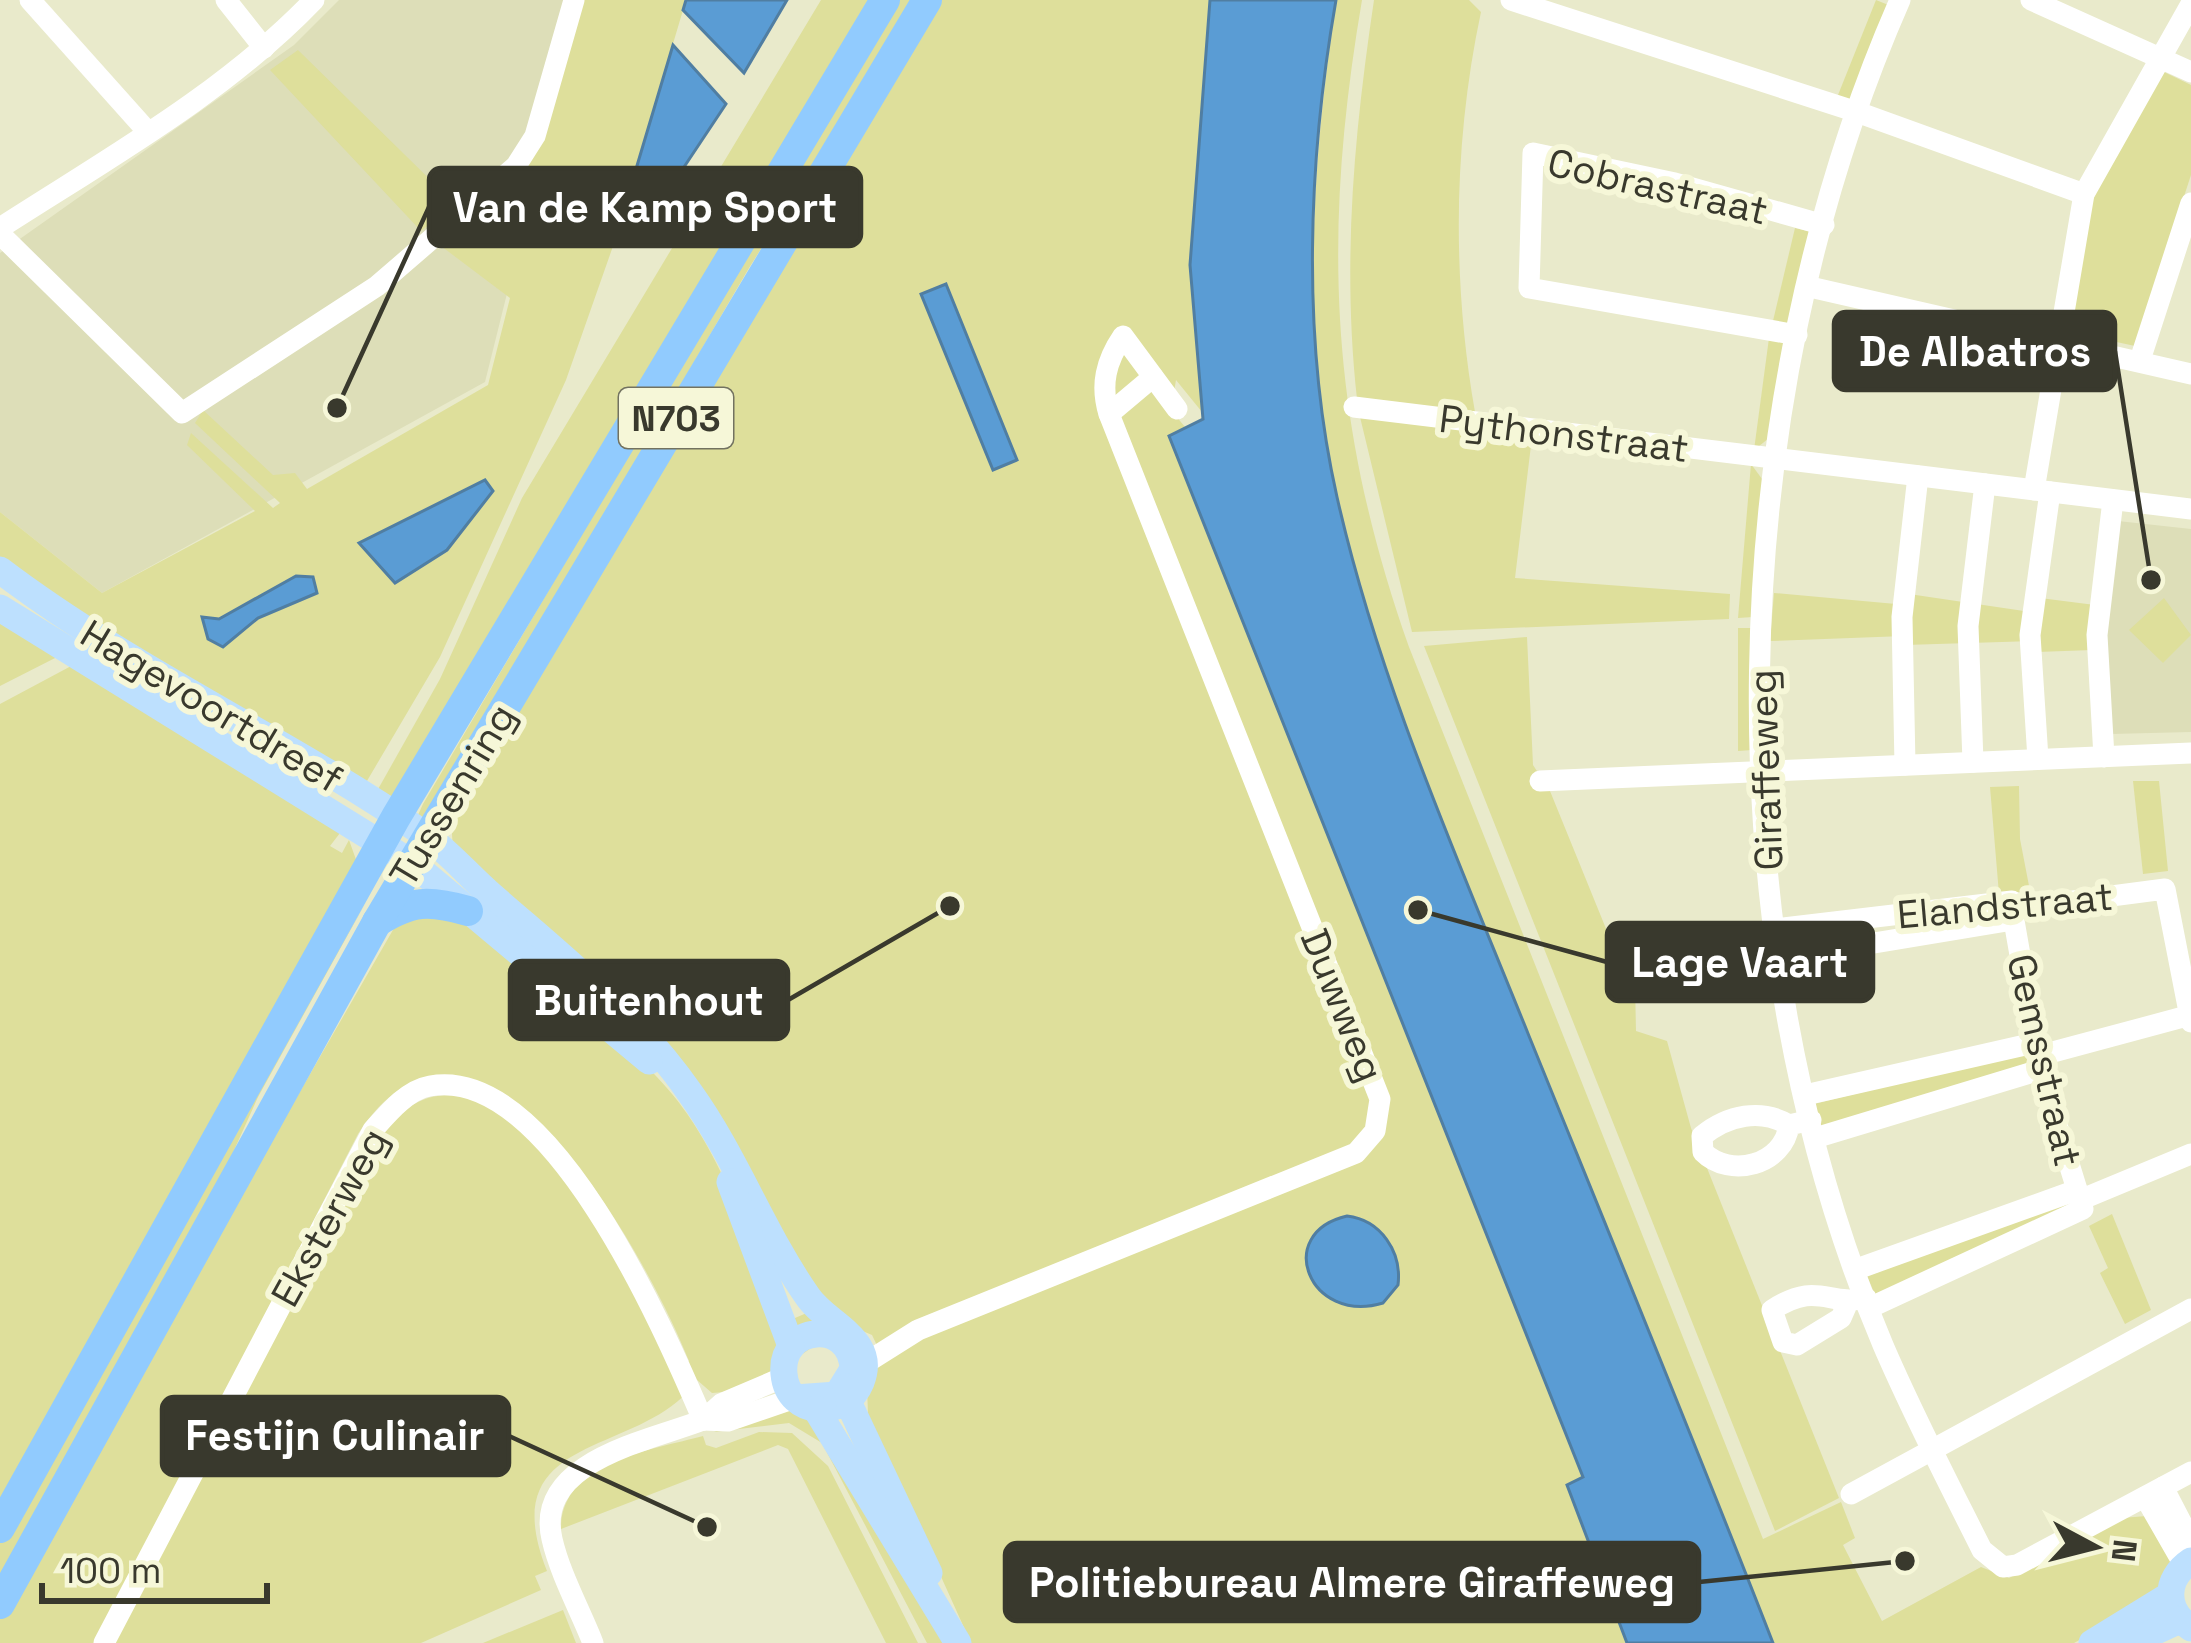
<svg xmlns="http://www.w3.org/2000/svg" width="2191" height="1643" viewBox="0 0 2191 1643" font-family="'Space Grotesk',sans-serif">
	<rect width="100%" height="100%" fill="#e9eacb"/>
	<g fill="#dddeb8">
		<path d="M339 0H580L485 382 102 593 0 512V253L294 45Z"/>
		<path d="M2118 521 2191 529V732L2111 734 2104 631Z"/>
	</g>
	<g fill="#dedf9b">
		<path d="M583 0H686L612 249 566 380 440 657 364 786 0 564V512L102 593 255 511 187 445 191 433 273 508 280 503 195 423 203 410 273 475 295 473 307 489 488 385 510 298 437 243 525 169Z"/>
		<path d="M821 0H873L394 801 377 791 440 679 522 498Z"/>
		<path d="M896 0H916L749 268 425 822 418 815 423 804Z"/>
		<path d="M938 0H1210L1190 265 1202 412 1176 380 1171 410 1185 427 1170 437 1583 1478 1567 1485 1627 1643H971L868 1415 867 1386 883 1358 872 1335 846 1324C808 1349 758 1391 712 1393L697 1380C644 1459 490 1428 547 1571L535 1576 541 1590 421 1643H112L363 1161C380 1137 399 1107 428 1098 530 1067 638 1297 674 1368L689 1361C649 1261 481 945 358 1134L96 1643H0V1613L401 916 454 912C525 969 638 1041 688 1115 731 1178 754 1253 781 1324L823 1306 707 1106 453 849 451 820Z"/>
		<path d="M1336 0H1362C1322 235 1329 421 1409 647L1763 1539 1841 1502 1855 1538 1843 1545 1882 1621 1981 1567 2009 1578 2121 1518 2147 1516 2173 1557 2162 1586 2137 1608 2074 1643H1773C1685 1417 1592 1193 1502 968 1433 797 1358 626 1327 443 1302 297 1315 145 1336 0Z"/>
		<path d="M1374 0H1469L1481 12C1453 143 1452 281 1475 412L1357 399C1342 263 1354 134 1374 0Z"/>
		<path d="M1876 0 1891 6 1852 106 1836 100Z"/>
		<path d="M298 50 455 204 421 231 270 70Z"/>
		<path d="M2162 71 2191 85V175L2135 346 2070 332 2093 193Z"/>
		<path d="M1795 228 1816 233 1793 329 1772 325Z"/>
		<path d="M1769 338 1790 343 1773 435 1754 450Z"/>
		<path d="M1360 417 1532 437 1515 578 1730 594 1729 619 1412 632Z"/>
		<path d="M1751 464 1765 483 1753 617 1738 618Z"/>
		<path d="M1774 593 1907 605 1909 594 2038 613 2040 598 2095 605 2092 650 2037 652 2035 641 1905 645 1904 636 1770 641Z"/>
		<path d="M2164 598 2191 635 2163 663 2129 630Z"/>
		<path d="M0 612 59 656 0 686Z"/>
		<path d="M1738 628H1753L1752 750 1738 751Z"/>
		<path d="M1527 637 1533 765 1550 791 1622 968 1635 984 1636 1031 1667 1041 1691 1128 1839 1498 1775 1531 1424 646Z"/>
		<path d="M73 665 340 833 330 846 342 853 349 840 359 868 0 1504V704Z"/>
		<path d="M2133 781H2159L2168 871 2143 874Z"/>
		<path d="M2019 786 2020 839 2030 891 1999 894 1990 787Z"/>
		<path d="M366 902 258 1097 212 1199 0 1577V1539Z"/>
		<path d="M2026 1052 2028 1063 1821 1128 1814 1104Z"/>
		<path d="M2067 1203 2068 1207 1876 1297 1867 1276Z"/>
		<path d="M2112 1214 2151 1310 2125 1324 2100 1273 2108 1268 2089 1226Z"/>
		<path d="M781 1407 805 1412 946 1643H927L822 1443 789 1423 714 1432Z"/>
		<path d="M759 1432 792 1433 828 1466 918 1643H886L788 1449 778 1445 561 1529C561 1461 652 1450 703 1436L706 1445 716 1448Z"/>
		<path d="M563 1610 576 1643H483Z"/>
	</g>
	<g fill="#5a9cd4" stroke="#507ea2" stroke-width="3">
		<path d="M686 0H787L744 73 683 10Z"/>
		<path d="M1210 0H1336C1308 160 1301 338 1337 497 1379 683 1458 859 1529 1036 1611 1238 1694 1440 1773 1643H1627L1567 1485 1583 1477 1169 436 1203 419 1190 265Z"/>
		<path d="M673 45 726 104 640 233 619 226Z"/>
		<path d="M946 284 1017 460 993 470 921 294Z"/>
		<path d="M485 480 493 491 447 550 395 583 359 543Z"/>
		<path d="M296 576 313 577 317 593 258 618 223 647 208 639 202 617 219 619Z"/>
		<path d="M1347 1216C1381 1220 1402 1252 1398 1285L1383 1303C1309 1325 1273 1233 1347 1216Z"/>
	</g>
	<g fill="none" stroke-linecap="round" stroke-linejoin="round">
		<g stroke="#fff" stroke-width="21">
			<path d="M30 0 148 132"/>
			<path d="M226 0 264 48"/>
			<path d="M1511 0 1857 112 2084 194"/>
			<path d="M1900 0C1721 407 1710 935 1883 1345 1913 1415 1948 1482 1982 1550L2003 1567 2017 1565 2191 1472"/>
			<path d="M2031 0 2191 72"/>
			<path d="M0 228C107 159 225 93 314 0"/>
			<path d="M0 234 182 413 377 286 516 166 535 136 574 0"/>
			<path d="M1810 287 2191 374"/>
			<path d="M1797 335 1529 288 1533 153 1675 183 1824 225"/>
			<path d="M2140 360 2191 203"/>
			<path d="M1354 407 2191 509"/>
			<path d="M1109 414 1153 377"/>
			<path d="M2034 490 2084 194 2191 4"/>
			<path d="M2104 757 2097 635 2113 500"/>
			<path d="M2038 759 2030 635 2050 492"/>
			<path d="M1973 762 1968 626 1985 484"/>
			<path d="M1905 765 1902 617 1918 476"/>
			<path d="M1540 781 2191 753"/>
			<path d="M1774 929 2012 901V909L2165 889 2191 1022"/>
			<path d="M1765 943C1730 982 1688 979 1639 978L1634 951C1680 914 1728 945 1775 942"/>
			<path d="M1778 959 2013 920"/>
			<path d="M2038 1056 2191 1015"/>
			<path d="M1805 1095 2034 1043"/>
			<path d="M1789 1125C1784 1165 1730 1179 1703 1152L1702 1136C1728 1115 1761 1108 1789 1125L1811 1120"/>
			<path d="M1815 1138 2040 1070"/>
			<path d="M2080 1200 2191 1154"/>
			<path d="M1857 1269 2077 1190"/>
			<path d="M1848 1302 1841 1318 1797 1345 1783 1342 1772 1310C1818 1280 1828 1307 1866 1298"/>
			<path d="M1869 1308 2083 1209 2040 1070 2012 909"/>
			<path d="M864 1364 918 1330 1356 1153 1375 1131 1380 1099 1109 414C1100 385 1106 361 1123 336L1177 409"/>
			<path d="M703 1420 728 1421 795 1398"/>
			<path d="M2163 1487 2191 1541"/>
			<path d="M1851 1494 2191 1309"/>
			<path d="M2145 1497 2184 1565"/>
			<path d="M104 1643 373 1130C388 1113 407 1090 430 1086 551 1064 665 1332 703 1420"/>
			<path d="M593 1643C580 1610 560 1574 552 1539 534 1461 649 1441 703 1420L721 1404 784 1377"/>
		</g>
		<g stroke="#bde0fe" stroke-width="27">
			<path d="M0 570C133 671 287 739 424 834 448 851 469 876 491 895 562 957 636 1015 690 1093 736 1157 763 1233 808 1297 827 1325 878 1339 861 1382 846 1420 788 1418 784 1374 779 1325 851 1318 853 1369L837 1395 795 1398"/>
			<path d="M0 608 412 863 649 1061"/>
			<path d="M730 1182 791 1346"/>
			<path d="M846 1387 850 1406 929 1573"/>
			<path d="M816 1409 958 1643"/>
			<path d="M2191 1561C2164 1579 2164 1610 2191 1628"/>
			<path d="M2092 1643 2170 1595"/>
			<path d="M2130 1643 2180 1620"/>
		</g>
		<g stroke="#91cbfe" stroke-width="30">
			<path d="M377 922C412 900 429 900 468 911"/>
			<path d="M0 1528 396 817 885 0"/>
			<path d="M0 1604 377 922 927 0"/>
		</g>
	</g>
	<g text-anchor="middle" stroke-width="12" stroke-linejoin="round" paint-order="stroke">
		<rect fill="#f6f7d8" stroke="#727260" stroke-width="3" x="619" y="388" width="114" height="60" rx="9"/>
		<g font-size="36" font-weight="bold" fill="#39392d">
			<text x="676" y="431">N703</text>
		</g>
		<g font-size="39" fill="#39392d" stroke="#f6f7d8">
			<text transform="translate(1658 186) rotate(13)" y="14">Cobrastraat</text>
			<text transform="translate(1564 433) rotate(7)" y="14">Pythonstraat</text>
			<text transform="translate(212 706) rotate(31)" y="14">Hagevoortdreef</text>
			<text transform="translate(1765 770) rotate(-92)" y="14">Giraffeweg</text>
			<text transform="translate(452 795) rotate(-59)" y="14">Tussenring</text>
			<text transform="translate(2005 905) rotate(-5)" y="14">Elandstraat</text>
			<text transform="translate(1343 1005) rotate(68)" y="14">Duwweg</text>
			<text transform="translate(2045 1060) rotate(77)" y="14">Gemsstraat</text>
			<text transform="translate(329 1217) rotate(-61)" y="14">Eksterweg</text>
		</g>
	</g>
	<path fill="none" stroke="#39392d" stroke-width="4.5" d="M337 408L429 207M2151 580L2115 351M1418 910L1607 962M950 906L788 1000M707 1527L509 1436M1905 1561L1699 1582"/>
	<g fill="#39392d" stroke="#f6f7d8" stroke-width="4.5">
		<circle cx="337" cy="408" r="12"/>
		<circle cx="2151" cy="580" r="12"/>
		<circle cx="1418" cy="910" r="12"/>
		<circle cx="950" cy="906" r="12"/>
		<circle cx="707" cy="1527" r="12"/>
		<circle cx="1905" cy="1561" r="12"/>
	</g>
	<g fill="#39392d" stroke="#39392d" stroke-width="4.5">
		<rect x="429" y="168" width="432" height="78" rx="12"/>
		<rect x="1834" y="312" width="281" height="78" rx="12"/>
		<rect x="1607" y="923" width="266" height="78" rx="12"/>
		<rect x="510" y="961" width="278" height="78" rx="12"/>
		<rect x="162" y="1397" width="347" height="78" rx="12"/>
		<rect x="1005" y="1543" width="694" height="78" rx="12"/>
	</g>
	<g font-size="42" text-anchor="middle" font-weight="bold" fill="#fff">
		<text x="645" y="222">Van de Kamp Sport</text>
		<text x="1975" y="366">De Albatros</text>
		<text x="1740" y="977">Lage Vaart</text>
		<text x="649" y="1015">Buitenhout</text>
		<text x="335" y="1450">Festijn Culinair</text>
		<text x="1352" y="1597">Politiebureau Almere Giraffeweg</text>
	</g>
	<g transform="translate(2095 1547) rotate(97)" stroke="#f6f7d8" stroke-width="9" paint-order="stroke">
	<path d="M0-9L21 45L0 30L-21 45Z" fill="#39392d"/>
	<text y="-18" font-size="33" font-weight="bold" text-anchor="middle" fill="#39392d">N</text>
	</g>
	<path d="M42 1583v18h225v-18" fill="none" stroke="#39392d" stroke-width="6"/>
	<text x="60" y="1583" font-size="36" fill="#39392d" stroke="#f6f7d8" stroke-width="9" paint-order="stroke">100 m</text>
</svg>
